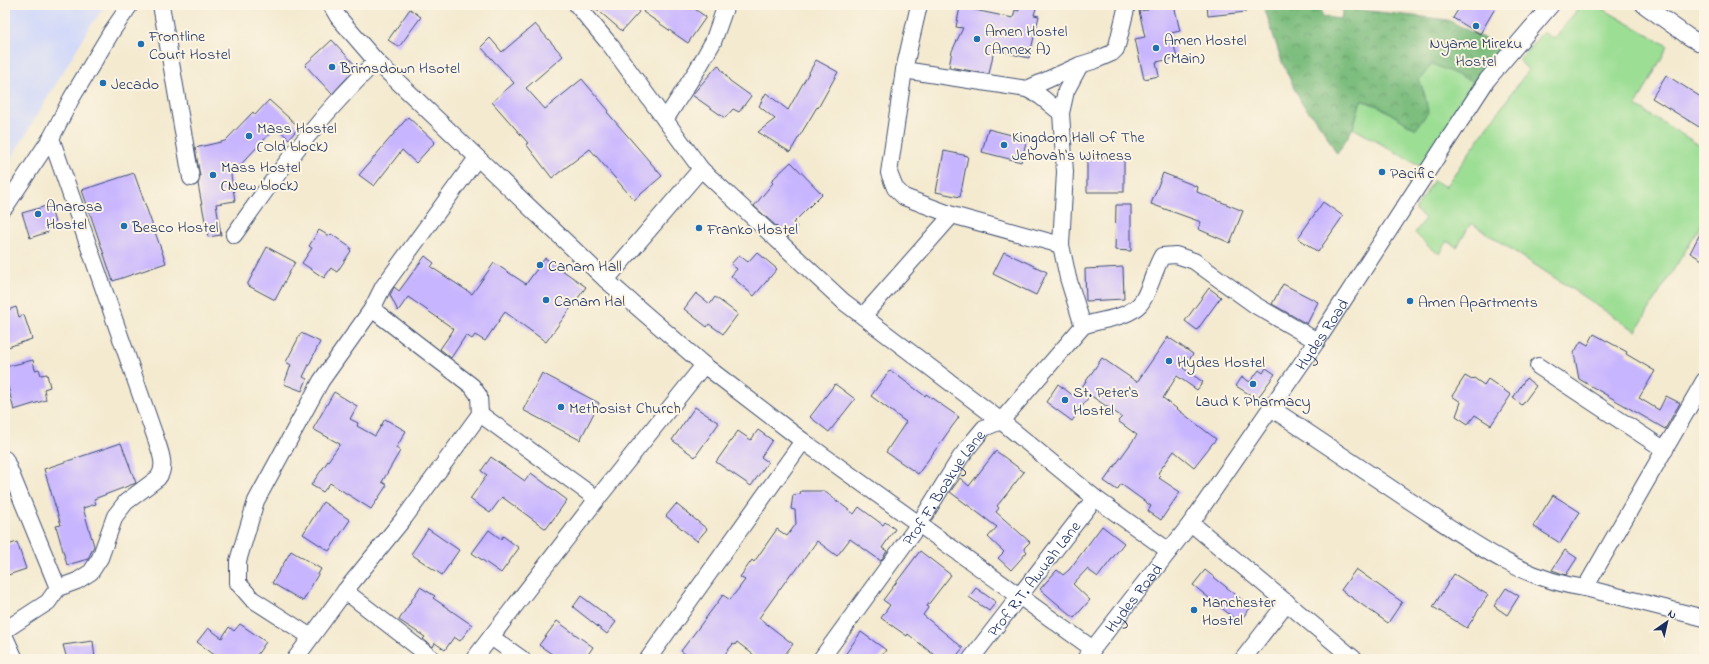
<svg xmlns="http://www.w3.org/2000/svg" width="1709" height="664" viewBox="0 0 1709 664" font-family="'Indie Flower',sans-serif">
	<defs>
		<pattern id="forest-crowns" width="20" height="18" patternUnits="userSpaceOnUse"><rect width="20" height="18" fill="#7dbd7e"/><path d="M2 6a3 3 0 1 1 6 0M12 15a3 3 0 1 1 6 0" fill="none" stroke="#669a6a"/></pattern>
	</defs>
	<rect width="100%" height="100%" fill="#fcf5e5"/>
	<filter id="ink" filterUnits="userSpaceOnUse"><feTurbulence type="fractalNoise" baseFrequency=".025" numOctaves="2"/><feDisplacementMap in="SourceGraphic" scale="8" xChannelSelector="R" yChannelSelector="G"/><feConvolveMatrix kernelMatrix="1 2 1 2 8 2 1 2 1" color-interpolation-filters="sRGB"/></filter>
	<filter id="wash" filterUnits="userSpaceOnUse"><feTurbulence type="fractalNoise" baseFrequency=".012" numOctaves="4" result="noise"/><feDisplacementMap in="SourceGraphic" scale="16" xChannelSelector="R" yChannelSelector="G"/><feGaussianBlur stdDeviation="0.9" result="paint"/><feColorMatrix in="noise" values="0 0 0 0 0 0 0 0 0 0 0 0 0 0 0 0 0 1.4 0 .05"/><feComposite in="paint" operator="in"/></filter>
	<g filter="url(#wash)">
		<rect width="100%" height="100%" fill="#f4ead0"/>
		<path fill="#d2d9f9" d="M5 5H106L91 25 5 169Z"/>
		<g fill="#9cde94" stroke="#5c8679">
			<path d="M1581 5H1596L1668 46 1636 106 1704 148V220L1636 331 1471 223 1457 247 1447 241 1440 254 1430 248 1415 233 1425 218 1415 210 1434 180 1445 187 1528 70 1519 60 1543 32 1554 39Z"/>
			<path d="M1432 63 1479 84 1422 167 1353 128 1361 100 1380 107 1416 129 1425 96 1419 80Z"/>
		</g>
		<path fill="url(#forest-crowns)" stroke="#4c766e" d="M1288 5H1321L1322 17 1341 19 1343 8 1448 20 1504 49 1479 84 1432 64 1419 80 1425 96 1428 112 1416 129 1380 107 1361 100 1353 128 1337 154 1323 129 1301 102 1282 62 1264 6Z"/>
		<g id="blocks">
			<g fill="#c8b5ff">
				<path d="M592 5H632L639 12 622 31Z"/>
				<path d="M648 5H689L706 17 688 43 643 12Z"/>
				<path d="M1020 5H1037L1034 15 1039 16 1029 58 994 50 989 74 949 67 952 51 963 28 956 27 960 7 1013 18 1015 10 1019 11Z"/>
				<path d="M1147 5H1174L1180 31 1171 33 1177 58 1156 62 1159 76 1144 79 1135 39 1145 37 1139 11 1148 10Z"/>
				<path d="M1207 5H1246V12L1208 16Z"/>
				<path d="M1461 5H1497L1480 34 1453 18Z"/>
				<path d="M410 9 421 17 399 47 388 40Z"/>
				<path d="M535 24 563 56 526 88 545 109 582 79 609 111 607 112 662 176 634 200 590 149 552 178 526 144 528 143 492 102 514 83 481 47 490 38 502 52Z"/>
				<path d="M332 40 357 67 332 94 305 65Z"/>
				<path d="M816 60 838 72 818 108 817 107 790 152 758 132 775 119 759 106 766 93 788 110Z"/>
				<path d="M718 65 730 81 751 96 739 112 733 109 725 118 692 95Z"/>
				<path d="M1666 75 1704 99V130L1652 98Z"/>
				<path d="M269 100 299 127 289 139 276 127 231 175 235 201 216 204 221 235 208 237 198 184 200 176 195 148 225 141 253 112 255 115Z"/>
				<path d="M408 117 435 142 416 163 402 150 374 186 359 175Z"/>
				<path d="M988 129 1027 139 1021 162 982 152Z"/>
				<path d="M944 151 968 156 960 197 936 192Z"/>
				<rect x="1087" y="155" width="37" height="37"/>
				<path d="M791 162 822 194 793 223 797 226 788 237 754 206 773 183 771 181Z"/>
				<path d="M134 173 166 263 113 281 82 190Z"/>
				<path d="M1163 173 1198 187 1197 192 1243 211 1230 243 1198 229 1201 222 1151 204Z"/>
				<path d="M1323 202 1343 216 1318 252 1298 238Z"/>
				<path d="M50 205 56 226 47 229 48 232 30 238 22 213Z"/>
				<path d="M1116 205H1131V251L1115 250Z"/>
				<path d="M1704 226V261L1690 253Z"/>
				<path d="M319 230 329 236 331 234 351 248 350 250 351 251 337 272 331 268 324 278 302 263 312 248 309 246Z"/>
				<path d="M267 247 295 262 275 300 247 285Z"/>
				<path d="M757 252 777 269 754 296 731 276 737 269 731 264 739 255 748 262Z"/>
				<path d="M1004 252 1047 272 1036 295 993 274Z"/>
				<path d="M425 256 434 263 431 267 472 294 494 263 526 284 545 258 586 287 546 342 505 312 485 341 475 335 472 339 466 335 451 358 440 349 454 329 408 297 398 311 390 295 394 287 399 291Z"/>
				<path d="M1123 267 1124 299 1086 301 1085 269Z"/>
				<path d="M1283 284 1318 302 1307 324 1272 304Z"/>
				<path d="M1209 288 1221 297 1197 330 1185 321Z"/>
				<path d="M696 293 710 304 715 297 738 314 723 334 709 324 707 327 684 309Z"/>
				<path d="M16 307 19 317 24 315 32 339 5 348V311Z"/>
				<path d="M301 333 320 342 303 377 307 379 302 391 284 384 291 365 286 362Z"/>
				<path d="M1594 334 1627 352 1626 354 1655 371 1639 398 1659 410 1666 396 1680 403 1665 429 1579 379 1574 353 1581 341 1588 345Z"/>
				<path d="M1168 337 1193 354 1183 368 1203 382 1197 390 1177 376 1163 398 1216 439 1194 467 1174 451 1158 473 1161 476 1159 478 1180 492 1161 520 1148 511 1151 506 1121 484 1117 490 1104 481 1137 435 1118 421 1122 417 1090 395 1072 421 1046 402 1058 384 1075 397 1102 358 1137 382Z"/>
				<path d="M33 360 35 370 39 369 41 375 47 374 50 387 44 389 46 400 14 410 7 383 5 384V367Z"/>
				<path d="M1266 368 1275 374 1257 399 1236 386 1242 377 1250 382 1259 370 1263 373Z"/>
				<path d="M890 370 925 396 926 394 959 417 918 474 886 452 906 422 871 396Z"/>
				<path d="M542 373 599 403 580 440 523 410Z"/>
				<path d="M1465 376 1472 380 1474 378 1484 385 1488 379 1511 395 1491 425 1475 415 1468 424 1456 416 1461 402 1452 396Z"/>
				<path d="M1526 378 1536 386 1522 405 1513 398Z"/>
				<path d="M835 384 855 399 829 432 810 417Z"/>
				<path d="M334 392 357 406 350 419 358 423 357 426 375 436 385 419 406 431 396 448 400 451 382 482 387 485 371 509 330 483 323 492 311 485 340 444 313 429Z"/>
				<path d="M695 407 719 423 695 457 672 440Z"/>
				<path d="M758 430 772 440 761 457 768 462 751 486 716 462 738 431 751 440Z"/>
				<path d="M121 443 136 483 94 499 96 504 83 508 94 546 88 559 67 565 56 526 61 525 44 469Z"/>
				<path d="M996 451 1024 472 997 506 999 508 996 512 1030 542 1024 548 1027 552 1011 570 998 558 1004 552 988 537 997 527 950 492 960 478 969 486Z"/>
				<path d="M491 457 525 481 531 473 567 500 546 529 502 497 490 513 470 499 487 475 481 471Z"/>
				<path d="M801 491H824L854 514 859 507 883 525 885 522 895 529 882 548 887 551 881 561 850 539 837 556 817 541 794 573 792 572 759 618 793 644 781 659H759L737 642 735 645 733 644 721 659H692L681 651 723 595 730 600 745 580 740 577 752 560 754 562 777 529 787 536 796 524 795 510 791 509 793 495 800 494Z"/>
				<path d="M1553 495 1580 512 1560 543 1533 526Z"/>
				<path d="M323 502 350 520 329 551 303 534Z"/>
				<path d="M676 504 707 529 697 541 666 516Z"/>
				<path d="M1102 526 1124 543 1098 577 1087 569 1073 584 1090 600 1074 618 1040 589 1057 570 1063 575 1069 570Z"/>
				<path d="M428 529 459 550 442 575 411 554Z"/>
				<path d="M489 530 501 539 503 536 519 548 501 573 472 553Z"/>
				<path d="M17 542 26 569 5 576V546Z"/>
				<path d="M1565 550 1577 558 1566 575 1552 570Z"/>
				<path d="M291 551 321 569 303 601 272 583Z"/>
				<path d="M920 551 951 575 927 606 928 608 923 615 963 648 954 659H939L908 634 907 636 881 618 890 605 883 600Z"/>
				<path d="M1356 569 1402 602 1388 623 1341 590Z"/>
				<path d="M1205 570 1251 607 1239 622 1193 585Z"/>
				<path d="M1454 574 1488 595 1467 628 1433 607Z"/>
				<path d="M420 587 435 596 433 598 472 625 460 641 454 637 445 650 435 643 433 647 423 639 425 637 399 620Z"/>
				<path d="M976 588 996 602 989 611 969 597Z"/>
				<path d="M1506 588 1519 596 1507 615 1494 606Z"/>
				<path d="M581 596 616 622 607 634 573 607Z"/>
				<path d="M557 621 593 647 585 659H559L539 645Z"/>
				<path d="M240 624 266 642 254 659H220L197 642 208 628 222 638 229 627 234 631Z"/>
				<path d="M861 632 886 650 879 659H842Z"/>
				<path d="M93 641 95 659H67L63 645Z"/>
			</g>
		</g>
	</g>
	<g filter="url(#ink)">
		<use href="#blocks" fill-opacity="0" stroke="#3c4b6f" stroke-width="1"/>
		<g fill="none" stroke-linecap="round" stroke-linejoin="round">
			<defs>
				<g id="street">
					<path d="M161 5 191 178"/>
					<path d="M331 5 338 17 376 61 606 280 704 365 803 441 1093 649"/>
					<path d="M577 5 611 46 701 169 844 302 1001 421 1095 498 1169 551"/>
					<path d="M919 5 904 70 889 173 895 188 904 197 952 215 1061 245"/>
					<path d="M1644 5 1689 37 1704 45"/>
					<path d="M1080 65 1066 91 1061 113 1065 172 1061 245 1068 278 1083 326"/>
					<path d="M904 70 1027 89 1040 96 1061 113"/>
					<path d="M1027 89 1080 65 1096 60 1112 53 1116 49 1118 42 1127 5"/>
					<path d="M665 120 697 70 713 42 726 5"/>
					<path d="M5 207 51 138 71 99 112 31 130 5"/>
					<path d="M234 235C260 198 286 161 316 126 335 103 355 82 376 61"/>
					<path d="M606 280 701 169"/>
					<path d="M372 309 472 386 479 396 480 414 597 499"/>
					<path d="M863 316 952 215"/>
					<path d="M1538 366 1665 450"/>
					<path d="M1271 408C1317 439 1363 470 1410 501 1465 537 1518 579 1585 588L1704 618"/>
					<path d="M5 459 58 588"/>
					<path d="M1191 523 1354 659"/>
					<path d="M1585 588 1704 381"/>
					<path d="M345 591 433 659"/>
					<path d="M5 630 48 602 58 588 77 581 91 572 100 558 115 516 126 502 158 478C167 467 160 451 156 439L51 138"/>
					<path d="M5 637 15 659"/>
					<path d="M311 637 252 599 238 583V561L256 501 321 381 372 309 383 287 477 158"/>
					<path d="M491 637 522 659"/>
					<path d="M295 659 345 591 405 517 480 414"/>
					<path d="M474 659 597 499 704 365"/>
					<path d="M648 659 803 441"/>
					<path id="s1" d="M821 659 919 524 960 458 974 440 984 428 1001 421 1083 326C1101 319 1126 319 1140 304 1149 294 1154 269 1162 256L1176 255 1194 261 1255 305 1317 341"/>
					<path id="s2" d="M971 659 1095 498"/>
					<path id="s3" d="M1085 659 1191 523 1317 341 1487 80 1551 5"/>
					<path d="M1243 659 1287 602"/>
				</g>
			</defs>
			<use href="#street" stroke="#3c4b6f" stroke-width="18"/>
			<use href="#street" stroke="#fff" stroke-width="16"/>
		</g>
	</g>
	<g fill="#1f6fb2" stroke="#fcf5e5" stroke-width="1.5">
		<circle cx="1476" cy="26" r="4"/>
		<circle cx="977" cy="39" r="4"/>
		<circle cx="141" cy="44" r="4"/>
		<circle cx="1156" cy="48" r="4"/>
		<circle cx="332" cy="67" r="4"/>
		<circle cx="103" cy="83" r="4"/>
		<circle cx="249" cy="136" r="4"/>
		<circle cx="1004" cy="145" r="4"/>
		<circle cx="1382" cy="172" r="4"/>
		<circle cx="213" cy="175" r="4"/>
		<circle cx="38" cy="214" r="4"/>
		<circle cx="124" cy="226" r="4"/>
		<circle cx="699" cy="228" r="4"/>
		<circle cx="540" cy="265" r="4"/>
		<circle cx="546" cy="300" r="4"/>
		<circle cx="1410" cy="301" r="4"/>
		<circle cx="1169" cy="361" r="4"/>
		<circle cx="1253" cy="384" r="4"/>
		<circle cx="1065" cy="400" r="4"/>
		<circle cx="561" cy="407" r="4"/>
		<circle cx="1194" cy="610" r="4"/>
	</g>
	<g text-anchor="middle" stroke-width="4" stroke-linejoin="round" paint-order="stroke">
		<g font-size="16" fill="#1b2f5e" stroke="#fcf5e5" text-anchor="start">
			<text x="985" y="36">Amen Hostel<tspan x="985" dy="18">(Annex A)</tspan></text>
			<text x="149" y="41">Frontline<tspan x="149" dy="18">Court Hostel</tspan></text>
			<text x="1164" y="45">Amen Hostel<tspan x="1164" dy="18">(Main)</tspan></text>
			<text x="1476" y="48" text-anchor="middle">Nyame Mireku<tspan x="1476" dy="18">Hostel</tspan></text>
			<text x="340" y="73">Brimsdown Hsotel</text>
			<text x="111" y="89">Jecado</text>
			<text x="257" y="133">Mass Hostel<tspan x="257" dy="18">(Old block)</tspan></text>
			<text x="1012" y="142">Kingdom Hall Of The<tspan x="1012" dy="18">Jehovah's Witness</tspan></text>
			<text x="221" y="172">Mass Hostel<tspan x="221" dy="18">(New block)</tspan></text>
			<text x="1390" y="178">Pacific</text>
			<text x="46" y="211">Anarosa<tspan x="46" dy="18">Hostel</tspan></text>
			<text x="132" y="232">Besco Hostel</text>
			<text x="707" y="234">Franko Hostel</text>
			<text x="548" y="271">Canam Hall</text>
			<text x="554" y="306">Canam Hal</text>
			<text x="1418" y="307">Amen Apartments</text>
			<text x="1177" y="367">Hydes Hostel</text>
			<text x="1073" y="397">St. Peter's<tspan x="1073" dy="18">Hostel</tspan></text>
			<text x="1253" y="406" text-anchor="middle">Laud K Pharmacy</text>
			<text x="569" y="413">Methosist Church</text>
			<text x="1202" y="607">Manchester<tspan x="1202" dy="18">Hostel</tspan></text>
		</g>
		<g font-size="16" fill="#1b2f5e" stroke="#fcf5e5">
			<text dy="6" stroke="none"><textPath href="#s3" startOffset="402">Hydes Road</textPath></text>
			<text dy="6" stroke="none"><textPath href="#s1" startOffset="211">Prof F. Boakye Lane</textPath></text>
			<text dy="6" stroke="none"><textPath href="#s2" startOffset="102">Prof R.T. Awuah Lane</textPath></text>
			<text dy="6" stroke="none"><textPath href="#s3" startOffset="78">Hydes Road</textPath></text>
		</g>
	</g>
	<rect width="1709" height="664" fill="none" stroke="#fcf5e5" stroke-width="20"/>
	<g transform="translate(1667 622) rotate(34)" stroke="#fcf5e5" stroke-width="3" paint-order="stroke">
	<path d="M0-3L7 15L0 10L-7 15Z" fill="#1b2f5e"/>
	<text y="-6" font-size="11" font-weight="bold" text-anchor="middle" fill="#1b2f5e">N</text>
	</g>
</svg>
